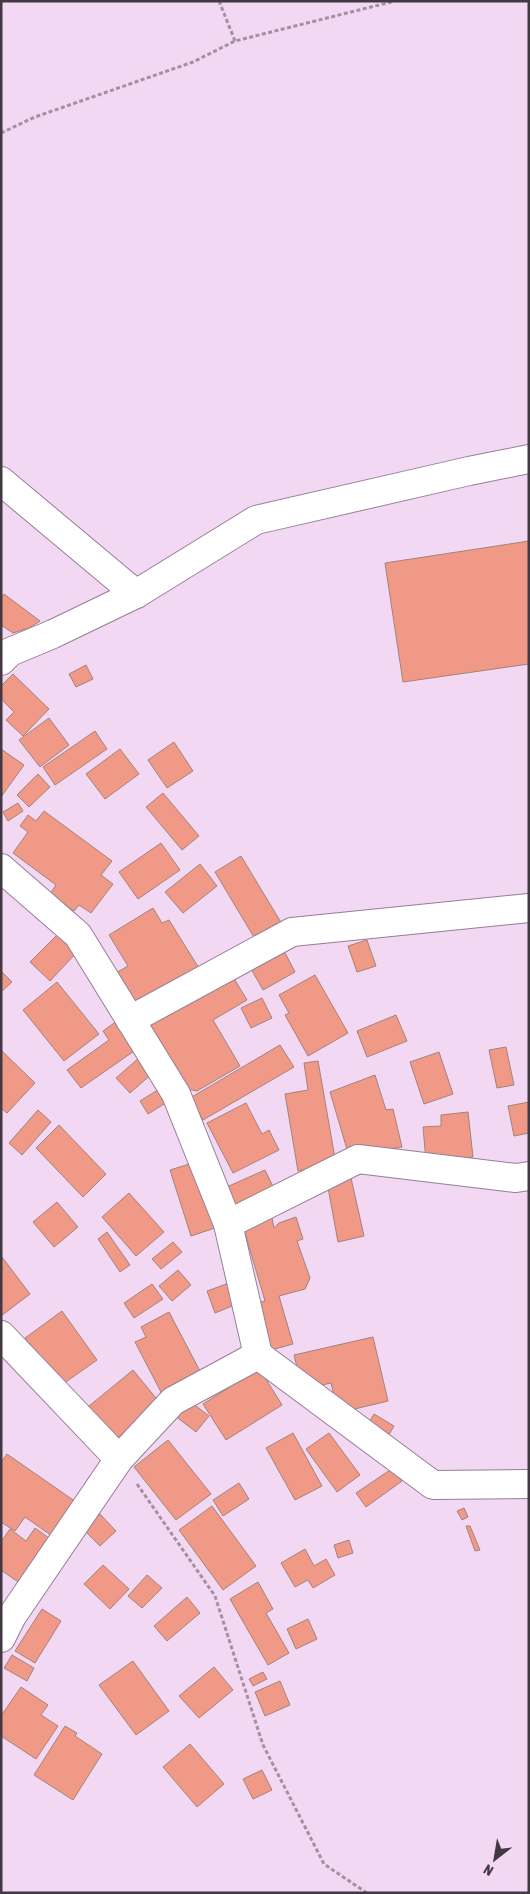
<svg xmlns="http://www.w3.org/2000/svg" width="530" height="1894" viewBox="0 0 530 1894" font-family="'Asap Condensed',sans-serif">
	<rect width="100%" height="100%" fill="#f2d8f2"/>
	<g fill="#f19987" stroke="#a4827b">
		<path d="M529 541V664L403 682 385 563Z"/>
		<path d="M4 594 40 621 29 628 13 633 1 625V598Z"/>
		<path d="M86 665 93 679 76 687 69 674Z"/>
		<path d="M13 674 49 709 23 736 6 720 14 712 1 699V686Z"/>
		<path d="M49 718 69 745 40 767 19 740Z"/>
		<path d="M95 731 107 749 55 785 43 767Z"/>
		<path d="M174 742 193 771 167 788 148 760Z"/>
		<path d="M1 749 24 765 1 797Z"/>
		<path d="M120 749 139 774 105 799 86 774Z"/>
		<path d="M38 774 50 787 29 807 17 795Z"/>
		<path d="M163 793 199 836 182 850 146 807Z"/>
		<path d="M18 803 23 811 8 821 3 812Z"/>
		<path d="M44 811 112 861 101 875 113 884 91 913 79 905 74 911 50 894 56 885 13 853 28 832 20 826 28 815 36 821Z"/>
		<path d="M161 843 180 870 138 899 119 872Z"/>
		<path d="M241 856 285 929 258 944 215 872Z"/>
		<path d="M200 864 217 886 183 913 165 892Z"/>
		<path d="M153 908 162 923 169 920 202 973 138 1012 114 974 128 966 109 935Z"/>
		<path d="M59 933 78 951 50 981 30 962Z"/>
		<path d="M367 940 376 966 357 972 348 946Z"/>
		<path d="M283 949 295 972 263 990 250 967Z"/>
		<path d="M1 971 12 982 1 992Z"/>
		<path d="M230 972 247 1000 213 1020 240 1066 197 1091 182 1088 140 1025Z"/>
		<path d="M315 975 348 1033 308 1056 285 1015 289 1013 279 995Z"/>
		<path d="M57 982 99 1034 64 1061 23 1010Z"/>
		<path d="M262 998 272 1018 251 1028 241 1008Z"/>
		<path d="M396 1015 407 1041 367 1057 357 1031Z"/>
		<path d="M117 1021 137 1049 81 1088 67 1070 109 1040 103 1031Z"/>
		<path d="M280 1045 294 1067 203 1120 190 1098Z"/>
		<path d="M506 1047 514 1085 497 1088 489 1050Z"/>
		<path d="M1 1050 35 1083 7 1113 1 1108Z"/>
		<path d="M439 1052 453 1094 424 1104 410 1062Z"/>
		<path d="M140 1057 154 1072 130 1093 116 1078Z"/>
		<path d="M318 1061 336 1164 298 1171 285 1094 308 1090 304 1063Z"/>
		<path d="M375 1075 386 1110 393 1109 402 1147 349 1156 330 1092Z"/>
		<path d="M161 1088 169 1101 148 1114 140 1101Z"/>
		<path d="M529 1102V1133L514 1136 508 1106Z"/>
		<path d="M246 1103 262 1134 269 1130 279 1150 233 1173 207 1123Z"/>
		<path d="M38 1110 51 1122 22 1155 9 1143Z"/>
		<path d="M468 1112 473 1157 426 1161 423 1127 441 1126V1115Z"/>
		<path d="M59 1125 106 1174 83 1197 36 1148Z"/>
		<path d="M199 1161 221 1226 191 1236 170 1170Z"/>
		<path d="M265 1170 277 1195 232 1215 220 1190Z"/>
		<path d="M351 1178 364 1236 338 1242 327 1182Z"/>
		<path d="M129 1193 164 1232 136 1256 102 1217Z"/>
		<path d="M57 1202 78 1227 54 1247 33 1222Z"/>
		<path d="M296 1217 303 1239 297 1241 310 1278 305 1289 279 1296 293 1344 264 1352 250 1305 265 1301 243 1226 272 1218 274 1228 279 1223Z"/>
		<path d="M107 1232 130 1265 120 1272 98 1239Z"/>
		<path d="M173 1242 182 1252 161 1269 152 1259Z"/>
		<path d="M2 1257 30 1294 1 1316V1258Z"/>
		<path d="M178 1270 191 1285 172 1301 159 1286Z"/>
		<path d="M229 1283 237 1304 215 1313 207 1291Z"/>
		<path d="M152 1284 163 1299 134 1318 124 1303Z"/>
		<path d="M62 1311 97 1360 60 1386 25 1338Z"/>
		<path d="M169 1312 201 1373 162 1394 135 1342 146 1337 141 1327Z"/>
		<path d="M373 1337 388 1401 338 1413 331 1383 309 1388 301 1383 294 1355Z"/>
		<path d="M259 1368 282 1405 226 1440 203 1404Z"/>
		<path d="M133 1370 160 1403 110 1444 83 1411Z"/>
		<path d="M187 1399 209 1416 196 1432 174 1415Z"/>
		<path d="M374 1414 394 1426 387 1438 367 1426Z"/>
		<path d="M293 1433 322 1486 295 1500 266 1448Z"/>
		<path d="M329 1433 360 1475 337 1492 306 1449Z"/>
		<path d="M168 1440 211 1494 176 1520 134 1467Z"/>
		<path d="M7 1454 76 1502 52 1536 25 1517 15 1531 1 1522V1462Z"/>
		<path d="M393 1468 402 1481 366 1507 356 1493Z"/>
		<path d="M239 1483 249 1499 223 1516 213 1500Z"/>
		<path d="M212 1506 256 1566 223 1590 179 1530Z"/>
		<path d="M464 1508 468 1517 462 1520 457 1511Z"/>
		<path d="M100 1514 116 1531 100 1546 84 1530Z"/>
		<path d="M466 1526H470L480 1550 475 1551Z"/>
		<path d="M35 1528 53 1541 21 1584 1 1570V1542L10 1529 26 1541Z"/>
		<path d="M349 1540 353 1553 338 1558 334 1545Z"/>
		<path d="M305 1549 314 1566 326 1559 335 1575 313 1588 308 1580 295 1587 281 1563Z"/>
		<path d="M103 1565 129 1589 110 1609 84 1584Z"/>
		<path d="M147 1575 162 1588 142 1608 128 1596Z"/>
		<path d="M258 1582 273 1609 266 1613 289 1653 268 1665 230 1599Z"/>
		<path d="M187 1597 200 1613 167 1641 154 1626Z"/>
		<path d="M42 1609 61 1621 35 1663 15 1651Z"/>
		<path d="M308 1619 317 1639 296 1649 287 1629Z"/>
		<path d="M12 1655 34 1668 27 1681 4 1668Z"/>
		<path d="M133 1661 169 1711 136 1735 99 1685Z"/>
		<path d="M214 1667 233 1690 199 1718 179 1696Z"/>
		<path d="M263 1672 267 1679 253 1686 249 1679Z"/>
		<path d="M280 1681 290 1705 265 1716 255 1692Z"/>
		<path d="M21 1687 48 1705 41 1715 58 1726 36 1759 1 1736V1716Z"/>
		<path d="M65 1726 77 1733 75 1736 102 1754 73 1800 34 1775Z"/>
		<path d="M190 1744 224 1784 197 1807 163 1767Z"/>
		<path d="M262 1770 272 1790 253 1799 243 1779Z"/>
	</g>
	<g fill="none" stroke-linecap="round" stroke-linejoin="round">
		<defs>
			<g id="minor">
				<path d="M1 481 136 594"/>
				<path d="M1 661 10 652 53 634 136 594 256 520 469 471 529 459"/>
				<path d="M1 868 78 935 176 1094 228 1224 258 1355 173 1401 119 1459 12 1616 1 1638"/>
				<path d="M130 1020 292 932 529 908"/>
				<path d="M228 1224 358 1159 516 1178 529 1176"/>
				<path d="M1 1335 119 1459"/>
				<path d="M258 1355 433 1485 529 1484"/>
			</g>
		</defs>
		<use href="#minor" stroke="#967e95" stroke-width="30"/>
		<g stroke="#a390a3" stroke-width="3" stroke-dasharray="4 2.5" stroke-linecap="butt">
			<path d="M219 1 235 41"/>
			<path d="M1 133 35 117 193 62 235 41 395 1"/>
			<path d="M137 1484 215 1596 263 1745 324 1864 367 1893"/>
		</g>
		<use href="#minor" stroke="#fff" stroke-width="28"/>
	</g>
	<rect width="530" height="1894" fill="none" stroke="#433943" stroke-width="5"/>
	<g transform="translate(495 1859) rotate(211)" stroke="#f2d8f2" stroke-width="4" paint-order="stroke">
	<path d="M0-4L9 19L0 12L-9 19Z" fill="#433943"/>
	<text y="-8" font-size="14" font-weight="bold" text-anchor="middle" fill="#433943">N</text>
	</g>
</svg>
